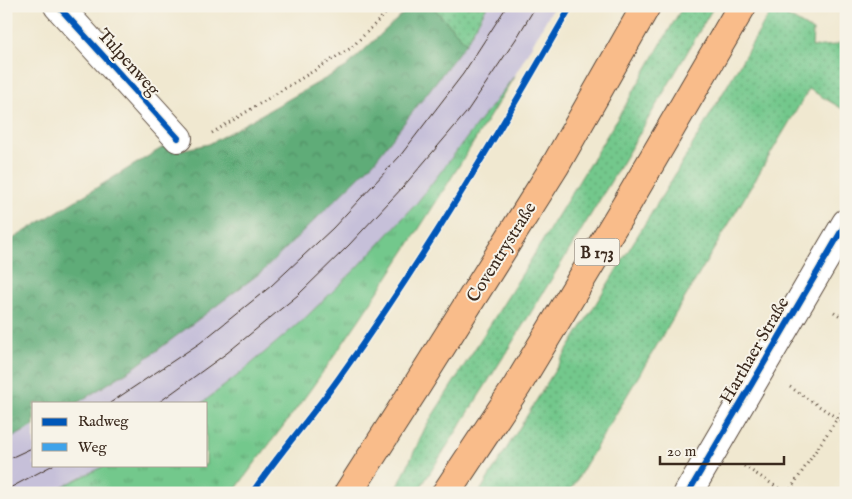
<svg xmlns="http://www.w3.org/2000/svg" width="852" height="499" viewBox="0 0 852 499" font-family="'IM FELL English',serif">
	<defs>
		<pattern id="grass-dots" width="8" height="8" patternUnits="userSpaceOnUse" patternTransform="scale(1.25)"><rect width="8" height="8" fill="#73c88c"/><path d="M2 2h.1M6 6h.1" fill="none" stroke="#60a372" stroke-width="1.8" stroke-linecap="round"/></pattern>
		<pattern id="forest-crowns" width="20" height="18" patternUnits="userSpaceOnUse" patternTransform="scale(1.25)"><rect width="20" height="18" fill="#5eac78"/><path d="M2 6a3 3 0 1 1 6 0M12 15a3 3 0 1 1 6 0" fill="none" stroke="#4f8c62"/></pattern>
		<pattern id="park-tufts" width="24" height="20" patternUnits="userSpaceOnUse" patternTransform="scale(1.25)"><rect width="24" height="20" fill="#73c88c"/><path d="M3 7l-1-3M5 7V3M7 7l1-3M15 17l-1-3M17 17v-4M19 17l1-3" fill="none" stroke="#60a372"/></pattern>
	</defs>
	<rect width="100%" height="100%" fill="#f7f3e8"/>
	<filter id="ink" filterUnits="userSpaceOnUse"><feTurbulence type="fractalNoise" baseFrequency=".02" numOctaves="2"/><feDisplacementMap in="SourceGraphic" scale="10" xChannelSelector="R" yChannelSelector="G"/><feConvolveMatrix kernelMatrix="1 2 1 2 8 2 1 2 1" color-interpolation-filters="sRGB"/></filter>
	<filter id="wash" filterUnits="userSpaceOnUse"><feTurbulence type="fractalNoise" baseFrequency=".0096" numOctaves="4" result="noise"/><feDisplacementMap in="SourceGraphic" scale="20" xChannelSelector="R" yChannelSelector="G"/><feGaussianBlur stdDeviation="1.12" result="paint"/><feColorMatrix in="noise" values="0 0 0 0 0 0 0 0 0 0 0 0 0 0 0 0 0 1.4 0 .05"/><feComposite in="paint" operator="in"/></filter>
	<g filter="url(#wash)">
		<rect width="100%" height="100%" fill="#f0e8d0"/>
		<g fill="#c6c0d9">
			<path d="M487 6H554L515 75 416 204 358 267 305 318 237 376 202 403H77L135 367 264 269 373 163 466 43Z"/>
			<path d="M34 426V465H106L49 493H6V441Z"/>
		</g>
		<g fill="url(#grass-dots)" stroke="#577955">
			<path d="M432 6H487L466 43Z"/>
			<path d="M683 6H714C619 171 520 333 417 493H395L426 426 524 271 625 106Z"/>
			<path d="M774 6H781L779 11 813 31 812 47 835 45 846 40V111L809 89 569 493H479L528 414 673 178Z"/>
		</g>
		<path fill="url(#forest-crowns)" stroke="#4c6b4b" d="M411 6H432L466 43 373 163 264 270 135 367 77 403H34V426L6 441V243L165 146 175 151 209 144 346 67Z"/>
		<path fill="url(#park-tufts)" stroke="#577955" d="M515 75C449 183 382 290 308 393 284 426 257 459 233 493H49L106 465H206V403H202L237 376 305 318 358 267 416 204Z"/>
	</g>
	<g filter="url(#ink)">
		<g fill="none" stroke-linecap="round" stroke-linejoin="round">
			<defs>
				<g id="minor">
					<path d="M58 6 178 138"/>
					<path d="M688 493 846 223"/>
				</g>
				<g id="major">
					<path d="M348 493 416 387 555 166 646 6"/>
					<path d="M446 493 517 386 629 200 742 6"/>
				</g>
			</defs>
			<use href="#minor" stroke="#564639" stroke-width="30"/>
			<use href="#major" stroke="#564639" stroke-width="30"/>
			<g stroke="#564639" stroke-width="3" stroke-dasharray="1 4" stroke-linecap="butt">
				<path d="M842 13 846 15"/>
				<path d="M212 133 351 48 393 6"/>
				<path d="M834 312 846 320"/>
				<path d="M790 387 846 424"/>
				<path d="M744 466 786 493"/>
				<path d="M788 493 846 405"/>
			</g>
			<use href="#minor" stroke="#fff" stroke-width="28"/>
			<use href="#major" stroke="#f9bc8a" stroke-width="28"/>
			<g stroke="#3b2a1e" stroke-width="1">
				<path d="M110 403 200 343 271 286 333 228 400 156 463 74 507 6"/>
				<path d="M158 403 227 353 298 295 349 245 403 187 466 113 516 39 536 6"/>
				<path d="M6 460 34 447"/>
				<path d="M6 490 53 465"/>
			</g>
			<path stroke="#3fa3ea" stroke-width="5" stroke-dasharray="10 5" stroke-linecap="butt" d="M222 493H227"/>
			<defs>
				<g id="cycleway">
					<path d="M58 6 178 138"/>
					<path d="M252 493C280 452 313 415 341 375 425 257 499 132 571 6"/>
					<path d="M688 493 846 223"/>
				</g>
			</defs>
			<use href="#cycleway" stroke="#f7f3e8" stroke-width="9"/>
			<use href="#cycleway" stroke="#0057b8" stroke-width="6"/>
		</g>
	</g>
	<g text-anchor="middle" stroke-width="4" stroke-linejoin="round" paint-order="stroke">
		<rect fill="#f7f3e8" stroke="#73665b" stroke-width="1" x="574.5" y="238.5" width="45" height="27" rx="4"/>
		<g font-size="16" font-weight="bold" fill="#3b2a1e">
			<text x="597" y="258">B 173</text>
		</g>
		<g font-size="18" fill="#3b2a1e" stroke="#f7f3e8">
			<text transform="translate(129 62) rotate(48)" y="6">Tulpenweg</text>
			<text transform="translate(501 252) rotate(-58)" y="6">Coventrystraße</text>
			<text transform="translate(754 350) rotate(-60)" y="6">Harthaer Straße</text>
		</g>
	</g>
	<rect width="852" height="499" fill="none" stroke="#f7f3e8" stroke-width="25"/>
	<rect x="32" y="402" width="175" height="65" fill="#f7f3e8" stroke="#aca397"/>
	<rect x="42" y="418" width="25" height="8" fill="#0057b8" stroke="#aca397"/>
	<text x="78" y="426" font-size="15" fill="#3b2a1e">Radweg</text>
	<rect x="42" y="443" width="25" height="8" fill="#3fa3ea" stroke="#aca397"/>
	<text x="78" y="452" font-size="15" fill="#3b2a1e">Weg</text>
	<path d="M660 456v8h124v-8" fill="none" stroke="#3b2a1e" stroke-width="2.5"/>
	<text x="667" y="456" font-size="15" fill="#3b2a1e" stroke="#f7f3e8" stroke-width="4" paint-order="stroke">20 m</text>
</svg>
